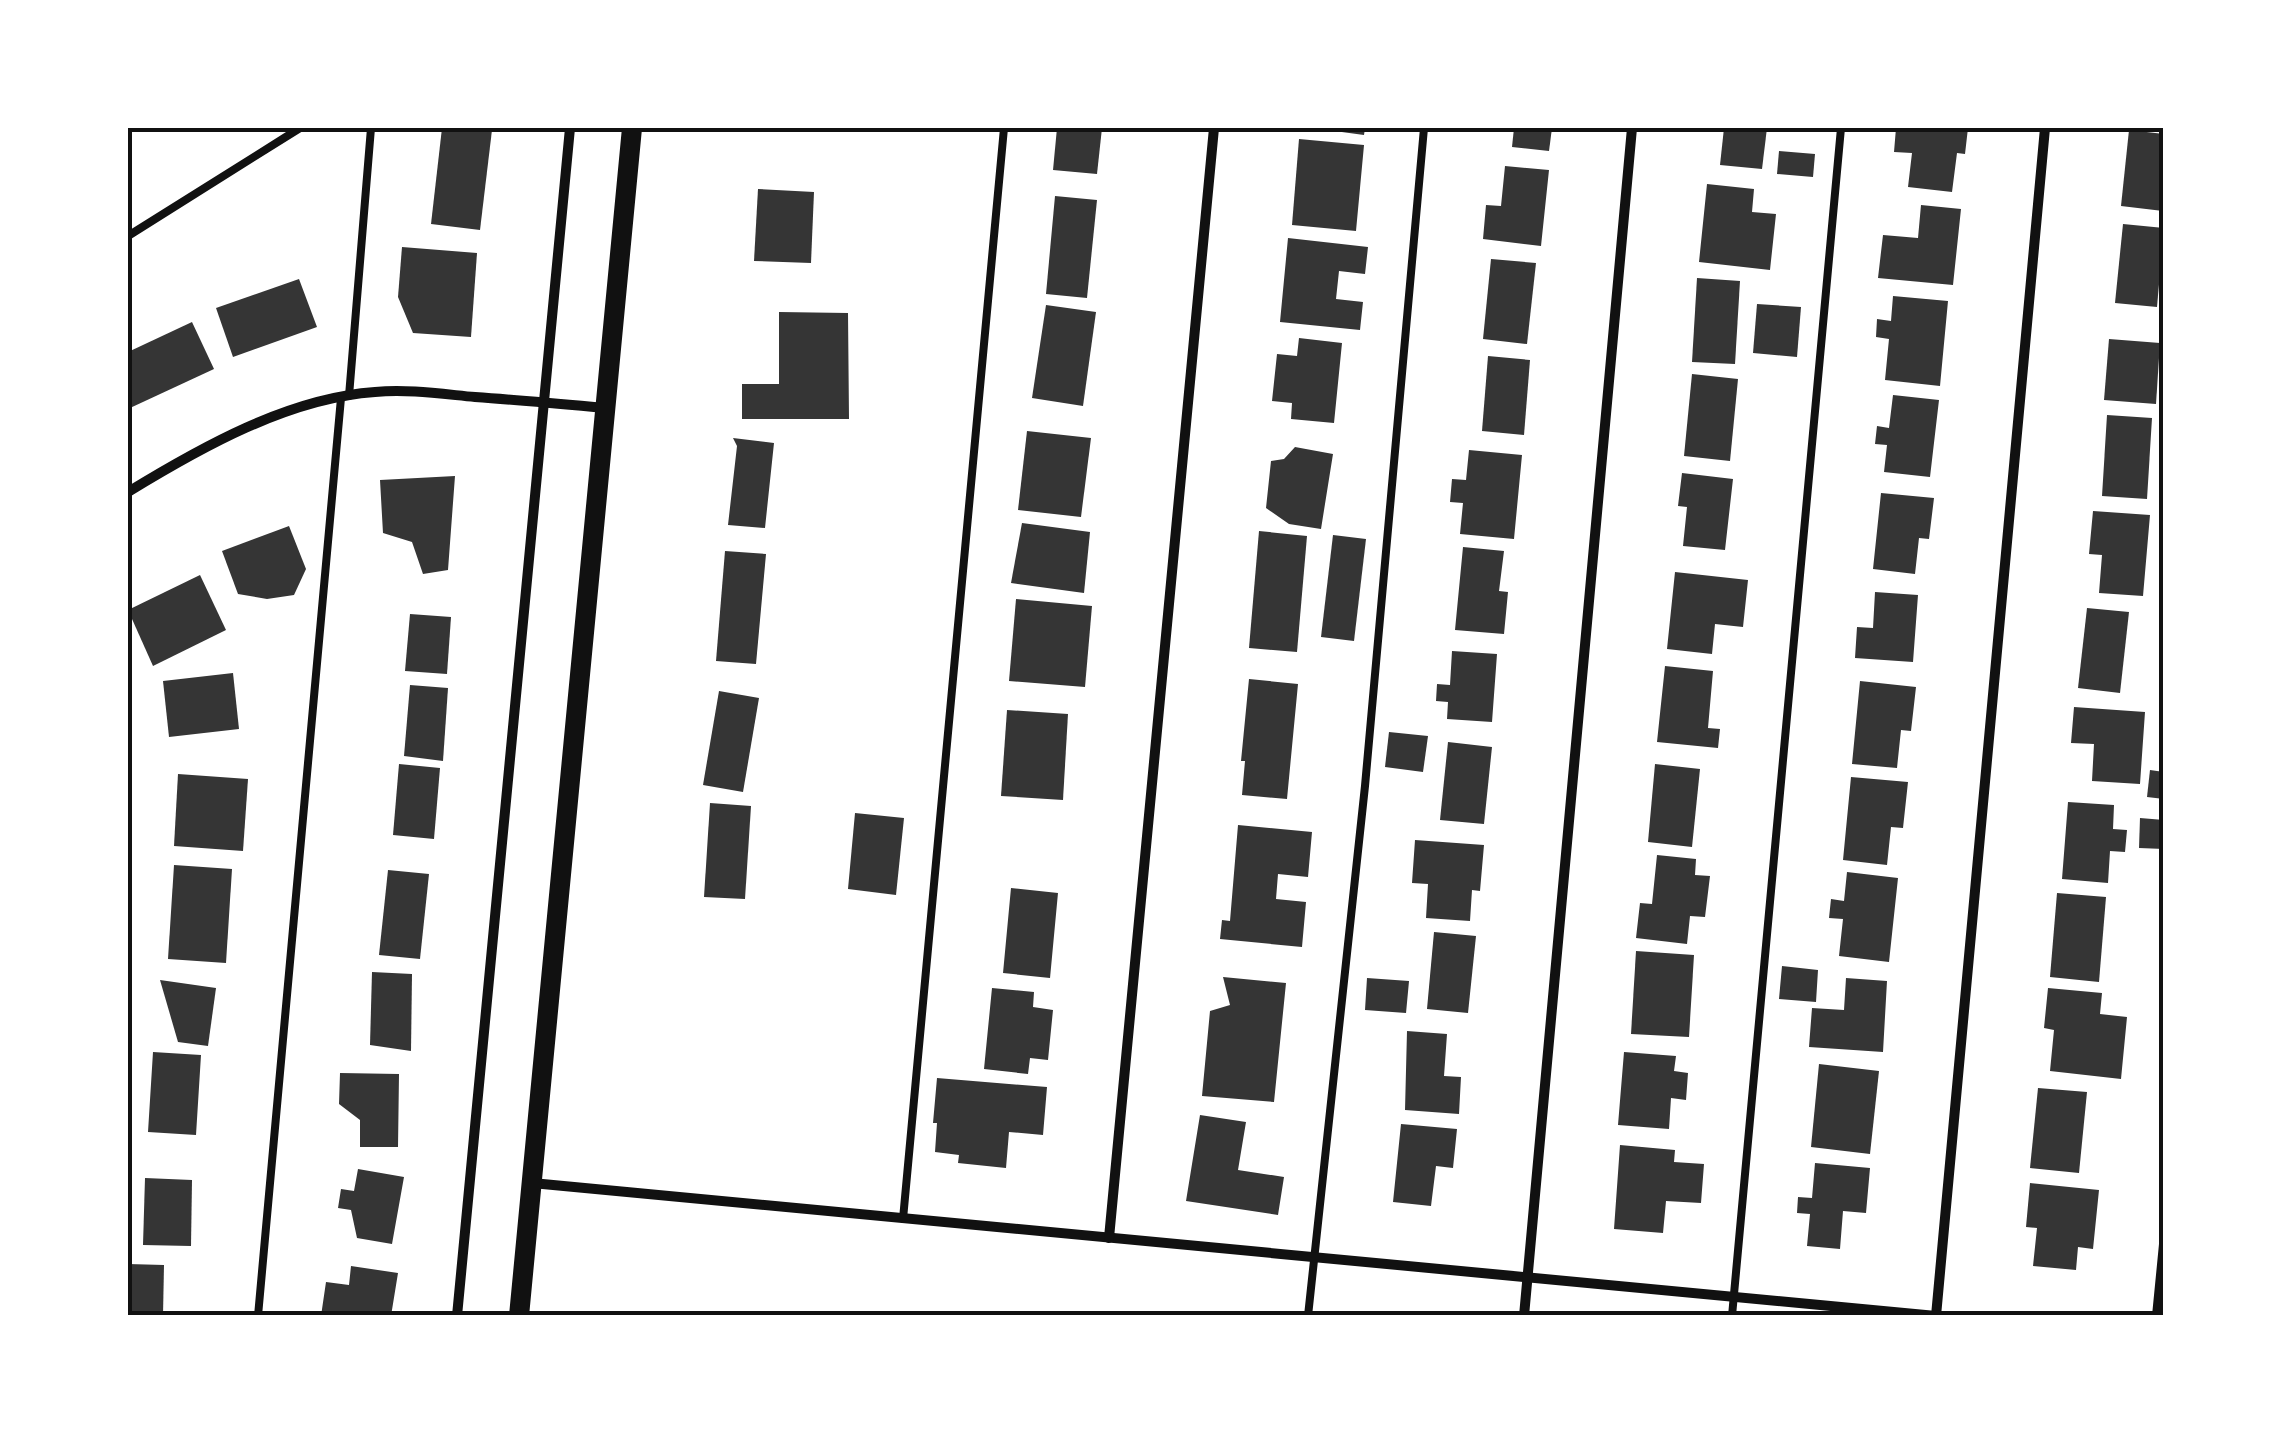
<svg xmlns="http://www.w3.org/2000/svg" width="2291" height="1443" viewBox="0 0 2291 1443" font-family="'Alegreya Sans',sans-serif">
	<rect width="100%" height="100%" fill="#fff"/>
	<g fill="#353535">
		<path d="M442 128 492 130 480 230 431 224Z"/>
		<path d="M1057 128H1102L1097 174 1053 170Z"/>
		<path d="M1327 128H1365L1364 135 1327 130Z"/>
		<path d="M1514 128H1552L1549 151 1512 147Z"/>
		<path d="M1724 128H1767L1762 169 1720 165Z"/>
		<path d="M1896 128H1968L1965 154 1957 153 1952 192 1908 187 1912 153 1894 152Z"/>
		<path d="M2129 130 2164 134 2163 211 2121 206Z"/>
		<path d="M1299 139 1364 145 1356 231 1292 225Z"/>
		<path d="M1779 151 1815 154 1813 177 1777 174Z"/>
		<path d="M1505 166 1549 170 1541 246 1483 239 1486 205 1501 206Z"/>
		<path d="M1707 184 1754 189 1752 212 1776 214 1770 270 1699 262Z"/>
		<path d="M758 189 814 192 811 263 754 261Z"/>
		<path d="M1055 196 1097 200 1087 298 1046 294Z"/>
		<path d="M1921 205 1961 209 1953 285 1878 278 1883 235 1918 238Z"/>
		<path d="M2123 224 2164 228 2157 307 2115 303Z"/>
		<path d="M1288 238 1368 247 1365 274 1339 271 1336 299 1363 302 1360 330 1280 322Z"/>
		<path d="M402 247 477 253 471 337 413 333 398 297Z"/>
		<path d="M1491 259 1536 263 1527 344 1483 339Z"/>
		<path d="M1697 278 1740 281 1735 364 1692 362Z"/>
		<path d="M299 279 317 327 233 357 216 308Z"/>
		<path d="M1893 296 1948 301 1940 386 1885 380 1889 339 1876 337 1877 319 1891 321Z"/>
		<path d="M1757 304 1801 307 1797 357 1753 353Z"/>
		<path d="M1046 305 1096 312 1083 406 1032 398Z"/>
		<path d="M779 312 848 313 849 419H742V384H779Z"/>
		<path d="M192 322 214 369 130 408 128 402V352Z"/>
		<path d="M1299 338 1342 343 1334 423 1291 419 1292 403 1272 401 1277 354 1297 356Z"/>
		<path d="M2109 339 2160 343 2156 404 2104 400Z"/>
		<path d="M1488 356 1530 360 1524 435 1482 431Z"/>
		<path d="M1692 374 1738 379 1730 461 1684 456Z"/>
		<path d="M1893 395 1939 400 1930 477 1884 472 1887 445 1875 444 1877 426 1889 428Z"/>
		<path d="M2107 415 2152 418 2147 499 2102 496Z"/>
		<path d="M1027 431 1091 438 1081 517 1018 510Z"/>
		<path d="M733 438 774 443 765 528 728 525 737 446Z"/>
		<path d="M1295 447 1333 454 1321 529 1289 524 1266 508 1271 461 1284 459Z"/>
		<path d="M1469 450 1522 455 1514 539 1460 534 1463 503 1450 502 1452 479 1466 480Z"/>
		<path d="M1682 473 1733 479 1725 550 1683 546 1687 507 1678 506Z"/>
		<path d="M455 476 448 570 423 574 412 542 383 533 380 480Z"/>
		<path d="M1881 493 1934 498 1929 539 1919 538 1915 574 1873 569Z"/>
		<path d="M2093 511 2150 515 2143 596 2099 593 2102 555 2089 554Z"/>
		<path d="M1022 523 1090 532 1084 593 1011 583Z"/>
		<path d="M289 526 306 569 294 595 267 599 238 594 222 551Z"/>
		<path d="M1259 531 1307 536 1297 652 1249 648Z"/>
		<path d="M1333 535 1366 539 1354 641 1321 637Z"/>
		<path d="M1463 547 1504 551 1499 591 1508 592 1504 634 1455 630Z"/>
		<path d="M725 551 766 554 756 664 716 661Z"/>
		<path d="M1675 572 1748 580 1743 627 1715 624 1712 654 1667 649Z"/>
		<path d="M200 575 226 630 153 666 128 610Z"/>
		<path d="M1875 592 1918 595 1913 662 1855 658 1857 627 1873 628Z"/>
		<path d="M1016 599 1092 606 1085 687 1009 681Z"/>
		<path d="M2087 608 2129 612 2120 693 2078 688Z"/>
		<path d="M410 614 451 617 447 674 405 671Z"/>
		<path d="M1452 651 1497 654 1492 722 1447 719 1448 702 1436 701 1437 684 1450 685Z"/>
		<path d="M1665 666 1713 671 1708 728 1720 729 1718 748 1657 742Z"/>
		<path d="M233 673 239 729 169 737 163 681Z"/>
		<path d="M1249 679 1298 684 1287 799 1242 795 1245 761H1241Z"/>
		<path d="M1860 681 1916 687 1911 731 1901 730 1897 768 1852 764Z"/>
		<path d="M410 685 448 688 443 761 404 756Z"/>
		<path d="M719 691 759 698 743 792 703 785Z"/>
		<path d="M2074 707 2145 712 2140 784 2092 781 2094 744 2071 743Z"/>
		<path d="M1007 710 1068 714 1063 800 1001 796Z"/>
		<path d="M1389 732 1428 736 1423 772 1385 767Z"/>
		<path d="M1448 742 1492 747 1484 824 1440 820Z"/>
		<path d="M399 764 440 768 434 839 393 835Z"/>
		<path d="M1655 764 1700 769 1692 847 1648 842Z"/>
		<path d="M2150 770 2164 772V799L2147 797Z"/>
		<path d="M178 774 248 779 243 851 174 846Z"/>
		<path d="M1851 777 1908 782 1903 828 1891 827 1887 865 1843 860Z"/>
		<path d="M2068 802 2114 805 2113 829 2127 830 2125 852 2110 851 2108 883 2062 879Z"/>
		<path d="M710 803 751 806 745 899 704 897Z"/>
		<path d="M855 813 904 818 896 895 848 889Z"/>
		<path d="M2140 818 2164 820V849L2139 848Z"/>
		<path d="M1238 825 1312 832 1308 877 1278 874 1276 899 1306 902 1302 947 1220 939 1222 920 1230 921Z"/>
		<path d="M1415 840 1484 845 1480 891 1472 890 1470 921 1426 918 1428 884 1412 883Z"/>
		<path d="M1657 855 1696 859 1695 875 1710 876 1705 917 1690 916 1687 944 1636 938 1640 903 1652 904Z"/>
		<path d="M174 865 232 869 226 963 168 959Z"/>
		<path d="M388 870 429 874 420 959 379 955Z"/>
		<path d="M1847 872 1898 878 1889 962 1839 956 1843 919 1829 918 1831 899 1844 901Z"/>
		<path d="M1011 888 1058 893 1050 978 1003 973Z"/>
		<path d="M2057 893 2106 897 2099 982 2050 977Z"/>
		<path d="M1434 932 1476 936 1468 1013 1427 1009Z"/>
		<path d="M1636 951 1694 955 1689 1037 1631 1034Z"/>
		<path d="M1782 966 1818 970 1816 1002 1779 999Z"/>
		<path d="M372 972 412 974 411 1051 370 1045Z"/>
		<path d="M1223 977 1286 983 1274 1102 1202 1096 1210 1011 1230 1005Z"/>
		<path d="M1367 978 1409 981 1406 1013 1365 1010Z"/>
		<path d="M1846 978 1887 981 1883 1052 1809 1047 1812 1008 1844 1010Z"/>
		<path d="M160 980 216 988 208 1046 178 1042Z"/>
		<path d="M992 988 1034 992 1033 1007 1053 1010 1048 1060 1030 1058 1028 1074 984 1069Z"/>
		<path d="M2048 988 2102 993 2100 1014 2127 1017 2121 1079 2050 1071 2054 1030 2044 1028Z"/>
		<path d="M1407 1031 1447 1034 1444 1076 1461 1077 1459 1114 1405 1110Z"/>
		<path d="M153 1052 201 1055 196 1135 148 1132Z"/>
		<path d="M1624 1052 1676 1056 1674 1071 1688 1073 1686 1100 1671 1098 1669 1129 1618 1125Z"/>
		<path d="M1819 1064 1879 1071 1870 1154 1811 1147Z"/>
		<path d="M340 1073 399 1074 398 1147H360V1120L339 1104Z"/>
		<path d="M937 1078 1047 1087 1043 1135 1009 1132 1006 1168 958 1163 959 1155 935 1152 937 1123H933Z"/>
		<path d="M2038 1088 2087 1092 2079 1173 2030 1168Z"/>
		<path d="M1200 1115 1246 1122 1238 1170 1284 1177 1278 1215 1186 1201Z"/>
		<path d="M1401 1124 1457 1129 1453 1168 1436 1166 1431 1206 1393 1202Z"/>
		<path d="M1620 1145 1675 1150 1674 1162 1704 1164 1701 1203 1666 1201 1663 1233 1614 1229Z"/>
		<path d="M1815 1163 1870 1168 1866 1213 1843 1211 1840 1249 1807 1246 1810 1214 1797 1213 1798 1197 1812 1198Z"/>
		<path d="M358 1169 404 1177 392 1244 357 1238 351 1210 338 1208 341 1189 354 1191Z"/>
		<path d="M145 1178 192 1180 191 1246 143 1245Z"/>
		<path d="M2030 1183 2099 1190 2093 1249 2078 1247 2076 1270 2033 1266 2037 1228 2026 1227Z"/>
		<path d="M128 1264 164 1265 163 1316H128Z"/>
		<path d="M351 1266 398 1273 391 1316H321L326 1282 349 1285Z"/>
	</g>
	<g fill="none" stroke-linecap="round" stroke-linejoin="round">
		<g stroke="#111" stroke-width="8">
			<path d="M128 236 300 128"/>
			<path d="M349 396 371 128"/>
			<path d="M903 1219 1004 128"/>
			<path d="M258 1316 341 398"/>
			<path d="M1308 1316 1365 786 1424 128"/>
			<path d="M1732 1316 1841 128"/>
			<path d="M2156 1316 2164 1234"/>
		</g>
		<g stroke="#111" stroke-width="10">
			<path d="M128 492C200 448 288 398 375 392 408 389 442 394 475 397 518 400 561 404 605 408"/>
			<path d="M532 1183 1936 1316"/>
			<path d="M1109 1238 1214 128"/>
			<path d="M457 1316 570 128"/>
			<path d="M1524 1316 1632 128"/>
			<path d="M1936 1316 2045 128"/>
		</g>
		<path stroke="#111" stroke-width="20" d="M519 1316 632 128"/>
	</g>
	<rect width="2291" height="1443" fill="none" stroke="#ffffff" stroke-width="260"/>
	<rect x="130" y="130" width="2031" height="1183" fill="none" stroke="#111" stroke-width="4"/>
</svg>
